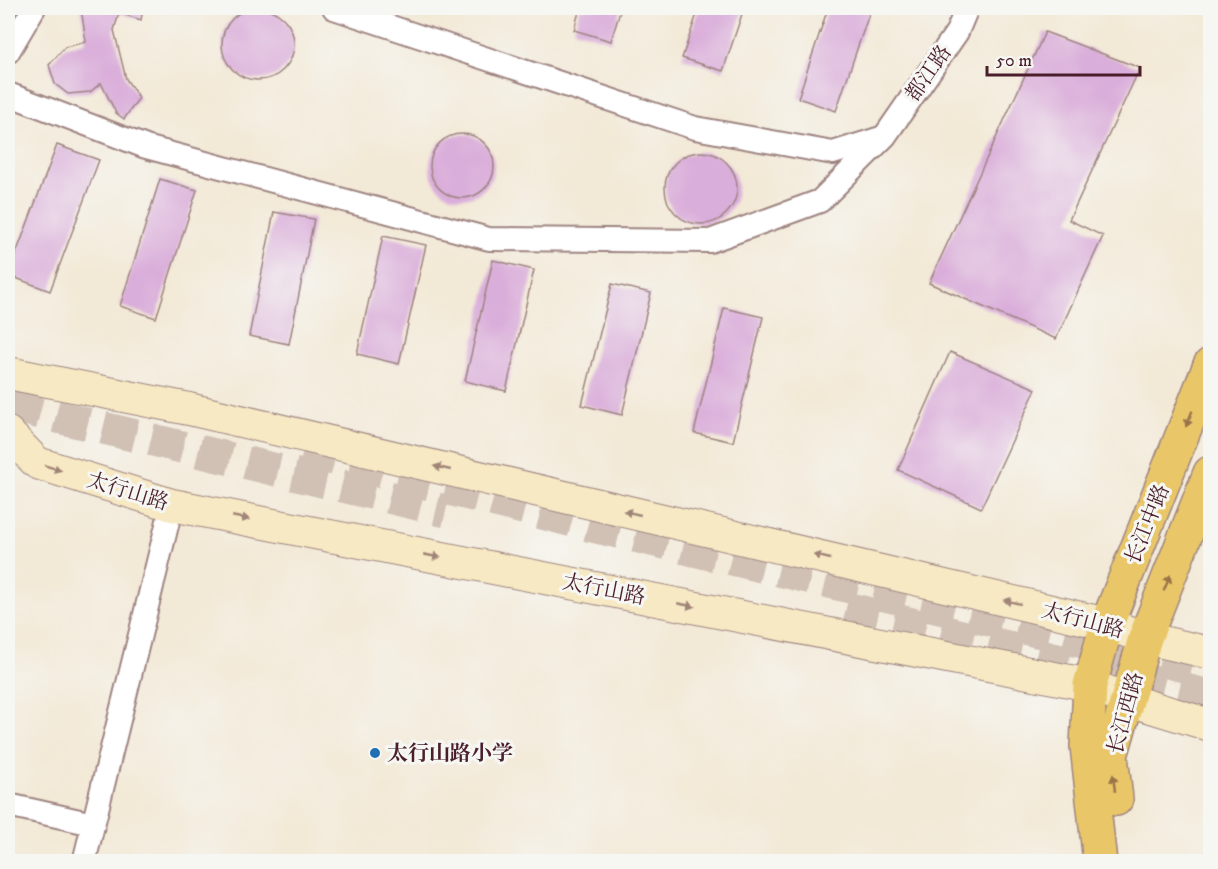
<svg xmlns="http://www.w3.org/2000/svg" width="1218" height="869" viewBox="0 0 1218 869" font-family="'IM FELL DW Pica','Noto Serif SC',serif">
	<rect width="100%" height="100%" fill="#f6f6f2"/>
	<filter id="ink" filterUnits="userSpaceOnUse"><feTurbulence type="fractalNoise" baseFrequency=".0167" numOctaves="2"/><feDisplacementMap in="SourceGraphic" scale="12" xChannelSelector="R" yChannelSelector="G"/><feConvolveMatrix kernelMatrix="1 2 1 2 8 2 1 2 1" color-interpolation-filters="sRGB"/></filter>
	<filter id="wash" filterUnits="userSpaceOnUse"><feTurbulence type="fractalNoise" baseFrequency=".008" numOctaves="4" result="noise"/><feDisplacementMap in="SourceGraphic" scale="24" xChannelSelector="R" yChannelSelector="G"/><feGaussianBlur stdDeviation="1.35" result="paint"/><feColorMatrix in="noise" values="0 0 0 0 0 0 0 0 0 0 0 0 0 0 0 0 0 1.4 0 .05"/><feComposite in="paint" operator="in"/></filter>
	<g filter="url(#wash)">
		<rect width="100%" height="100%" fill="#f3e9d7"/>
		<g id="blocks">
			<g fill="#daaeda">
				<circle cx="258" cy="44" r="36"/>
				<path d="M81 8H143L141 20 119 13 114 30 126 79 139 98 124 119 116 113 101 83 90 92 68 94 55 84 49 65 65 47 86 42Z"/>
				<path d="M580 8H621L611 41 574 30Z"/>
				<path d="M699 8H744L723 71 682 58Z"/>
				<path d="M828 8H871L836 111 798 98Z"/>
				<path d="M1045 32 1140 68 1069 220 1103 236 1056 339 929 283Z"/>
				<circle cx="462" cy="166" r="32"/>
				<path d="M57 145 99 160 50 291 8 275Z"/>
				<circle cx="701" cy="188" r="36"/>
				<path d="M160 179 197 190 156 318 120 306Z"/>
				<path d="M274 212 314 219 289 344 249 336Z"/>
				<path d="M383 236 426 245 399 364 357 354Z"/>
				<path d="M493 260 534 270 506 391 465 381Z"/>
				<path d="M612 284 651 293 622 415 582 405Z"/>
				<path d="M724 308 763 317 733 442 694 433Z"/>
				<path d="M950 352 1036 389 981 508 898 470Z"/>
			</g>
		</g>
	</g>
	<g filter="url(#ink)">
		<use href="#blocks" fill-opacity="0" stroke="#9e8481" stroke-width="1.5"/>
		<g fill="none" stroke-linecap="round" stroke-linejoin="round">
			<g stroke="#d1c1b5" stroke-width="33" stroke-dasharray="33 16" stroke-linecap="butt">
				<path d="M8 405 446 511"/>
				<path d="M303 451 592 526 1210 672"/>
				<path d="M846 608 1210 696"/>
			</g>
			<defs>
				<g id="minor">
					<path d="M334 8 695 128 833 153 881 138"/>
					<path d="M8 52 34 8"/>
					<path d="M8 94 146 147 489 239 710 241 820 201 885 136 957 32 967 8"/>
					<path d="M8 805 93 824"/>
					<path d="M84 862 172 505"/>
				</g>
				<g id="secondary">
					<path d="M8 373 189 409 1107 624 1145 638 1210 653"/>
					<path d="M8 433 37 463 172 505 1090 685 1128 700 1210 725"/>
				</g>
				<g id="primary">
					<path d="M1116 799 1111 756 1145 638 1210 473"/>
					<path d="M1100 862 1087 746 1090 685 1107 624 1210 365"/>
				</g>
			</defs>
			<use href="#minor" stroke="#9e8481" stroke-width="26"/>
			<use href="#secondary" stroke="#9e8481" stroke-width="34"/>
			<use href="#primary" stroke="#9e8481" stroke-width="36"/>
			<use href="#minor" stroke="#fff" stroke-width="22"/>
			<use href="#secondary" stroke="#f6e9c3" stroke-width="32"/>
			<use href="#primary" stroke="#e9c769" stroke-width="33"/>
		</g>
		<defs><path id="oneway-solid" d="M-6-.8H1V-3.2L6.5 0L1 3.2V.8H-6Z" transform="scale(1.5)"/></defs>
		<g fill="#9a734a">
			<use href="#oneway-solid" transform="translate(1189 419) rotate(112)"/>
			<use href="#oneway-solid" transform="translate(1167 583) rotate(-68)"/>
			<use href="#oneway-solid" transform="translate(1114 783) rotate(-97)"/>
		</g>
		<g fill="#a08477">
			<use href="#oneway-solid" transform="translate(53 468) rotate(17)"/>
			<use href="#oneway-solid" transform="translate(442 468) rotate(-167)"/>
			<use href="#oneway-solid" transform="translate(632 513) rotate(-167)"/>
			<use href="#oneway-solid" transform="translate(241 518) rotate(11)"/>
			<use href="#oneway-solid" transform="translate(432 556) rotate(11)"/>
			<use href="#oneway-solid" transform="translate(822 557) rotate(-167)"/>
			<use href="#oneway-solid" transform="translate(1012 602) rotate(-167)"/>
			<use href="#oneway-solid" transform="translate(686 605) rotate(11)"/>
		</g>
	</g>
	<circle fill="#1f6fb2" stroke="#f6f6f2" stroke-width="2" cx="375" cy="753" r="6"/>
	<g text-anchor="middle" stroke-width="6" stroke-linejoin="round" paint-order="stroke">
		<g font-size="21" fill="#4a1f2b" stroke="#f6f6f2">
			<text transform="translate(928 73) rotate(-55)" y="7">都江路</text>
			<text transform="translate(128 491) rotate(17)" y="7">太行山路</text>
			<text transform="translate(1147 524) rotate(-68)" y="7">长江中路</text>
			<text transform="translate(604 589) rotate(11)" y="7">太行山路</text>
			<text transform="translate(1083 620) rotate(15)" y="7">太行山路</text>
			<text transform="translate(1125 713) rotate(-75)" y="7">长江西路</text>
		</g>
		<g font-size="21" font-weight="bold" fill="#4a1f2b" stroke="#f6f6f2" text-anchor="start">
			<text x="387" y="760">太行山路小学</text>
		</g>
	</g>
	<rect width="1218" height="869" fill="none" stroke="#f6f6f2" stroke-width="30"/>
	<path d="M987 66v9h153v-9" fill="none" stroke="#4a1f2b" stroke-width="3"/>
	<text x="996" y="66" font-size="18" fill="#4a1f2b" stroke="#f6f6f2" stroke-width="4.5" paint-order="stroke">50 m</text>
</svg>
